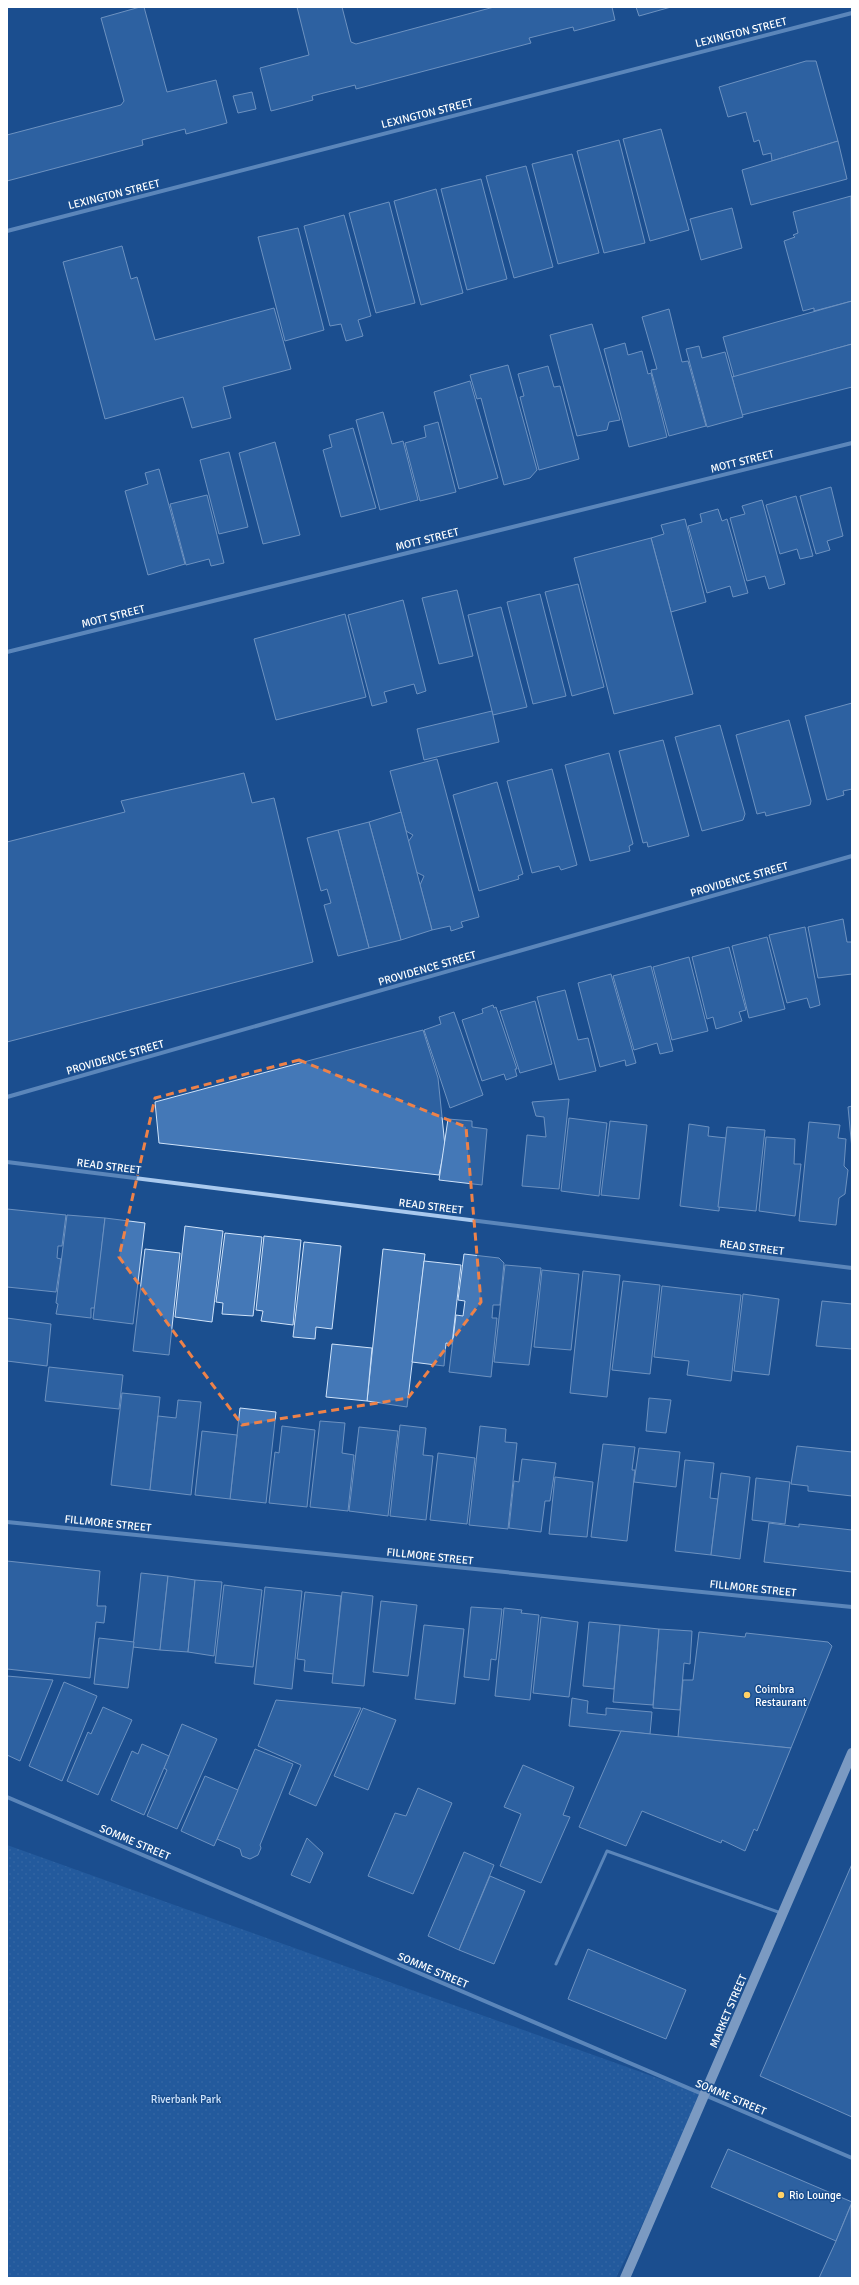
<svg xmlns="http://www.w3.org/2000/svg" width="859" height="2285" viewBox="0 0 859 2285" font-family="Signika,sans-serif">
	<defs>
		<pattern id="park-dots" width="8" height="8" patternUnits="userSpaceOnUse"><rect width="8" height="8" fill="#2e69ad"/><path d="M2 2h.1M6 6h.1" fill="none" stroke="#4d80b9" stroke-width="1.8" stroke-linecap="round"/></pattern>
	</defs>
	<rect width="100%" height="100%" fill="#1b4f8f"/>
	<path fill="url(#park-dots)" d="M7 1845 705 2095 616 2278H7Z"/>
	<g fill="#4478b7" stroke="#cfe3fa">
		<path d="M140 7H144L167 92 216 80 227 123 186 134 185 129 142 140 143 145 7 181V135L121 105 124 101 101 18Z"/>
		<path d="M297 7H342L351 42 356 44 494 7H612L615 20 574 31 573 27 529 38 531 43 356 89 355 85 312 96 313 100 271 111 260 68 309 55Z"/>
		<path d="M636 7H671L639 16Z"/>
		<path d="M806 61H816L838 141 772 161 771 153 763 155 759 140 754 142 746 112 728 117 719 87Z"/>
		<path d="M252 92 256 109 238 113 233 96Z"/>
		<path d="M661 129 689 230 650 241 623 139Z"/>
		<path d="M619 140 645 243 604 253 577 151Z"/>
		<path d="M838 141 847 179 751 205 742 170Z"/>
		<path d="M572 154 599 253 558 264 532 164Z"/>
		<path d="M526 166 553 267 514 278 486 176Z"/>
		<path d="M481 179 507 279 467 290 441 189Z"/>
		<path d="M436 189 463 293 421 305 394 201Z"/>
		<path d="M851 196 852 301 814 311V308L803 311 784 241 795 237 793 235 798 233 793 212Z"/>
		<path d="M389 202 415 303 376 313 349 213Z"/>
		<path d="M732 208 742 248 701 260 690 219Z"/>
		<path d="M344 215 371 316 358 320 363 336 346 341 341 324 330 326 304 226Z"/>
		<path d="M298 228 324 330 285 341 258 237Z"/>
		<path d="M122 246 131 279 137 277 155 340 274 308 291 369 223 387 231 418 192 428 183 397 105 419 63 262Z"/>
		<path d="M852 301V344L734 377 723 337Z"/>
		<path d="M669 309 682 362 688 361 706 426 669 436 651 370 657 369 642 317Z"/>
		<path d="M592 324 620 420 609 422 607 430 577 436 550 335Z"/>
		<path d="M625 343 628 355 642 351 648 374 651 373 667 437 629 447 604 349Z"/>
		<path d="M852 344V387L742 415 732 377Z"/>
		<path d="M699 346 702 358 725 352 743 417 707 427 686 349Z"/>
		<path d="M508 365 537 470 530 478 504 485 481 398 477 399 470 375Z"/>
		<path d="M548 366 554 387 560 386 579 459 539 470 520 397 524 396 518 374Z"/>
		<path d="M470 381 498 478 459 489 434 392Z"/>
		<path d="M383 412 392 444 403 441 418 500 380 510 356 420Z"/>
		<path d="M438 422 456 492 420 501 405 443 426 437 424 426Z"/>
		<path d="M353 428 376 508 341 517 323 450 332 447 329 435Z"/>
		<path d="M275 442 300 535 263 544 239 453Z"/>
		<path d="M229 452 248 527 219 534 200 460Z"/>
		<path d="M159 469 185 564 148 575 125 491 148 484 145 473Z"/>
		<path d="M831 487 843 536 827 541 830 550 816 554 800 496Z"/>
		<path d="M207 495 224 563 211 566 209 559 186 565 170 504Z"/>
		<path d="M796 496 813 556 800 559 797 549 780 554 766 505Z"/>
		<path d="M762 500 785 584 769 589 765 576 747 581 730 518 745 514 742 506Z"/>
		<path d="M718 509 722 521 727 519 748 593 733 597 730 586 707 593 688 526 702 522 700 514Z"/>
		<path d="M685 519 706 602 671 612 651 538 664 534 661 525Z"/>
		<path d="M651 538 693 694 614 714 574 558Z"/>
		<path d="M578 584 604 687 572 696 545 592Z"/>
		<path d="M457 590 473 656 439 664 422 598Z"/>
		<path d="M540 594 566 696 533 704 507 602Z"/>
		<path d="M403 600 426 691 417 694 414 684 384 692 387 702 372 706 348 615Z"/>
		<path d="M501 607 527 707 493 715 468 615Z"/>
		<path d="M345 614 366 697 276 720 254 639Z"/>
		<path d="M852 703V789L843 791 844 795 827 800 805 716Z"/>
		<path d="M492 711 499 742 424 760 417 729Z"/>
		<path d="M789 720 811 801 810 805 766 816 765 812 757 814 736 735Z"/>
		<path d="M720 725 745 814 743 820 702 831 675 737Z"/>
		<path d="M663 740 689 836 648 847 647 842 643 843 619 751Z"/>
		<path d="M609 753 633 844 629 846 630 851 590 861 565 765Z"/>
		<path d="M437 759 479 917 461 922 463 927 451 931 450 926 432 930 420 885 424 876 416 872 408 842 413 835 406 831 390 771Z"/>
		<path d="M552 769 577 865 561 870 559 866 532 873 507 781Z"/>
		<path d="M244 773 252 803 274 798 313 962 7 1042V842L125 812 121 801Z"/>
		<path d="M497 782 523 874 518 876 519 879 479 891 453 795Z"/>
		<path d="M401 812 432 930 401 940 369 822Z"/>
		<path d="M369 822 401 940 369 948 338 830Z"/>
		<path d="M338 830 369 948 338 956 324 905 331 903 327 889 321 891 307 838Z"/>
		<path d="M843 919 847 942H852V974L818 978 808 927Z"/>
		<path d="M805 927 820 1005 810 1008 807 998 787 1003 769 935Z"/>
		<path d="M767 937 785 1009 749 1018 732 946Z"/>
		<path d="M729 947 746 1010 739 1012 742 1021 716 1029 713 1017 707 1019 692 957Z"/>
		<path d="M689 957 708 1031 672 1040 653 967Z"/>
		<path d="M651 966 673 1051 660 1054 657 1043 634 1050 613 976Z"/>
		<path d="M611 974 636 1063 626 1066 625 1060 600 1067 578 983Z"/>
		<path d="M565 990 578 1040 588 1038 596 1071 559 1080 537 997Z"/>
		<path d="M535 1001 552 1064 520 1073 500 1011Z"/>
		<path d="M493 1005 494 1008 496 1007 517 1069H515L517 1076 506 1080 504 1074 482 1081 462 1020 483 1013 482 1009Z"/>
		<path d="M454 1012 483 1095 450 1108 424 1030 441 1024 439 1017Z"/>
		<path d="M423 1030 438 1078 445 1146 439 1175 159 1143 155 1102Z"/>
		<path d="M569 1099 559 1189 522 1186 527 1135 546 1137 544 1117 536 1116 532 1102Z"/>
		<path d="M852 1106V1149L848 1107Z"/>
		<path d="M569 1118 607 1123 599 1196 561 1191Z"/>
		<path d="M448 1119 472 1121V1127L487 1129 482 1185 439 1180Z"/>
		<path d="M610 1121 647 1125 639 1199 601 1195Z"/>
		<path d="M809 1122 840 1125 838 1138 846 1139 844 1166 848 1170 845 1194 839 1198 836 1225 799 1221Z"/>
		<path d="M689 1124 709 1127 708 1136 726 1138 719 1211 680 1206Z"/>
		<path d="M727 1127 765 1130 756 1211 718 1207Z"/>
		<path d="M766 1137 795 1139 794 1164H801L795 1216 759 1211Z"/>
		<path d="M7 1209 66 1215 62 1246H58L57 1258 61 1259 56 1292 7 1287Z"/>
		<path d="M67 1215 105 1218 95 1308H91V1318L56 1314 58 1304 56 1303Z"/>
		<path d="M105 1218 145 1223 133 1324 93 1319Z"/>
		<path d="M185 1226 223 1231 212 1322 175 1317Z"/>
		<path d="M225 1233 262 1237 253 1316 222 1314 223 1303 216 1302Z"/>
		<path d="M264 1236 301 1240 293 1325 261 1321 263 1311 256 1310Z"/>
		<path d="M304 1242 341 1246 332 1329 316 1327 315 1339 293 1337Z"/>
		<path d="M145 1249 180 1253 169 1355 133 1351Z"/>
		<path d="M383 1249 425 1254 407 1407 367 1401Z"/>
		<path d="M464 1254 499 1258 504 1263 500 1305H493L492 1318H497L491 1377 449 1372 456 1315 463 1316 465 1301 458 1300Z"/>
		<path d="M424 1261 461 1265 452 1344 446 1343 444 1366 412 1362Z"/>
		<path d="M505 1265 541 1268 529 1365 494 1362Z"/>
		<path d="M542 1270 579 1274 571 1350 534 1347Z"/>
		<path d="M583 1271 620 1275 607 1397 570 1393Z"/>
		<path d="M623 1281 660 1285 650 1374 612 1370Z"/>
		<path d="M662 1286 741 1295 731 1381 687 1375 689 1361 654 1357Z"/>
		<path d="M743 1294 779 1299 769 1375 734 1371Z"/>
		<path d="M822 1301 852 1304V1349L816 1346Z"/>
		<path d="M7 1318 51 1324 47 1366 7 1361Z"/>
		<path d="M332 1344 372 1348 367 1401 326 1397Z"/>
		<path d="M49 1367 123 1375 119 1409 45 1401Z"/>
		<path d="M122 1393 160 1397 150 1490 111 1485Z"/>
		<path d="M649 1398 671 1400 666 1433 646 1431Z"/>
		<path d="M178 1400 201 1402 191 1495 150 1490 158 1416 176 1418Z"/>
		<path d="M240 1408 276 1412 266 1503 230 1499Z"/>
		<path d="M320 1421 345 1423 342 1453 354 1455 348 1511 310 1507Z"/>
		<path d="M400 1425 426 1428 423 1455 433 1456 426 1520 390 1516Z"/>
		<path d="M282 1426 315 1430 307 1507 269 1503 275 1452 279 1453Z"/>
		<path d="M480 1426 506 1429 505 1442 517 1443 508 1529 469 1525Z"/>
		<path d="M359 1427 398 1431 388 1516 349 1511Z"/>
		<path d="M202 1431 237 1435 230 1499 195 1495Z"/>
		<path d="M603 1444 635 1447 632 1470H635L627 1541 591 1537Z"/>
		<path d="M797 1446 852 1452V1496L808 1491V1486L791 1484Z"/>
		<path d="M639 1448 680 1452 676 1487 634 1482Z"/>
		<path d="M438 1453 475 1458 467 1524 430 1520Z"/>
		<path d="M522 1459 556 1463 550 1501H545L541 1532 509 1528 514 1481 519 1482Z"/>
		<path d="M685 1460 714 1463 710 1498 718 1499 711 1555 675 1551Z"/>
		<path d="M721 1473 750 1477 740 1559 711 1555Z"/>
		<path d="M555 1477 593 1482 587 1537 549 1534Z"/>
		<path d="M756 1478 790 1482 785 1524 752 1520Z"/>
		<path d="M769 1523 799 1527V1524L852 1530V1572L764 1562Z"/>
		<path d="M7 1561 100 1571 97 1606H106L104 1623 96 1622 90 1678 7 1669Z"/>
		<path d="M141 1573 168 1576 160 1650 133 1647Z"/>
		<path d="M168 1576 195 1580 188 1652 160 1650Z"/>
		<path d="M195 1580 222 1582 214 1656 188 1652Z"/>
		<path d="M224 1585 262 1590 253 1667 215 1663Z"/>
		<path d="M265 1587 302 1591 292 1689 254 1684Z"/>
		<path d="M305 1592 341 1596 334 1674 304 1671 305 1660 297 1659Z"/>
		<path d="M342 1592 373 1596 364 1686 332 1683Z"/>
		<path d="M381 1601 417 1605 408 1676 373 1672Z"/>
		<path d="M471 1607 502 1609 496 1660 491 1659 489 1680 464 1677Z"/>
		<path d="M504 1608 522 1610 521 1613 539 1615 530 1700 495 1696Z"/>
		<path d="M541 1617 578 1622 569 1697 533 1693Z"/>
		<path d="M589 1622 620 1625 614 1689 583 1686Z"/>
		<path d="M424 1625 464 1629 455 1704 415 1699Z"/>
		<path d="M620 1625 659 1629 653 1705 613 1702Z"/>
		<path d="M659 1629 692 1631 690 1664 684 1663 680 1710 653 1708Z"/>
		<path d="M699 1632 745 1637 746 1633 828 1642 832 1646 791 1748 678 1737 683 1680H693Z"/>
		<path d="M99 1638 134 1642 128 1688 94 1684Z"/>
		<path d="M7 1676 53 1680 20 1761 7 1755Z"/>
		<path d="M64 1682 97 1696 62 1781 29 1766Z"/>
		<path d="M572 1698 588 1701 587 1713 606 1715V1708L652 1712 650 1734 569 1726Z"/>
		<path d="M276 1700 361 1708 316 1806 289 1794 301 1765 258 1746Z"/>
		<path d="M103 1707 132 1720 98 1795 67 1781 88 1732 91 1734Z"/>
		<path d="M363 1708 396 1720 368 1790 334 1776Z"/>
		<path d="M182 1724 217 1739 177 1829 147 1816 167 1770 164 1768Z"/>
		<path d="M621 1731 791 1748 757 1831 754 1829 745 1851 722 1840 721 1843 642 1811 626 1846 579 1827Z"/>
		<path d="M142 1744 169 1756 144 1815 111 1800 132 1751 138 1754Z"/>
		<path d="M255 1749 293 1764 260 1845 261 1848 258 1855 250 1859 242 1856 240 1849 217 1839Z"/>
		<path d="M523 1765 574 1787 563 1815 570 1817 541 1883 500 1866 521 1814 504 1807Z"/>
		<path d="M205 1776 238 1790 214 1846 181 1831Z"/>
		<path d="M418 1788 452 1803 413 1894 368 1876 395 1813 406 1816Z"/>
		<path d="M307 1838 323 1853 310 1883 291 1875Z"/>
		<path d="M464 1852 494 1865 459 1950 428 1936Z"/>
		<path d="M852 1864V2117L760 2076Z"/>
		<path d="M490 1876 525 1891 494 1964 459 1950Z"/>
		<path d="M588 1949 686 1990 666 2039 568 1999Z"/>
		<path d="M728 2149 852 2202 836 2241 711 2187Z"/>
		<path d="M851 2205 852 2278H819L836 2241Z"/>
	</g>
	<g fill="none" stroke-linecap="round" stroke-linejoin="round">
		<path stroke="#a9c9ee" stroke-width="3" d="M556 1964 607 1851 781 1913"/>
		<g stroke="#a9c9ee" stroke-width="4">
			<path d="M7 231 852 13"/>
			<path d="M7 652 852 443"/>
			<path d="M7 1097 852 856"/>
			<path d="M7 1162 852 1268"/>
			<path d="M7 1522 852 1607"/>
			<path d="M7 1797 852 2158"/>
		</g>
		<path stroke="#f0f6ff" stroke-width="10" d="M625 2278 852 1753"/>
	</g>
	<path d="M0 0H859V2285H0ZM299 1060 466 1127 481 1302 408 1398 242 1425 119 1257 155 1098Z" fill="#1b4f8f" fill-opacity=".55" fill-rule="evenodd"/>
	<path fill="none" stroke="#ee8249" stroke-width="3" stroke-dasharray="8 5" stroke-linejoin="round" d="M299 1060 466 1127 481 1302 408 1398 242 1425 119 1257 155 1098Z"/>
	<g fill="#ffd166" stroke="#1b4f8f" stroke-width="1.5">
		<circle cx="747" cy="1695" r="4"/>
		<circle cx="781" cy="2195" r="4"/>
	</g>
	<g text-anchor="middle" stroke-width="3" stroke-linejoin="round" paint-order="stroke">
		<g font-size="11" fill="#fff" stroke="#1b4f8f">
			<text transform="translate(741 32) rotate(-14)" y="4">LEXINGTON STREET</text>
			<text transform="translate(427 113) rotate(-14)" y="4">LEXINGTON STREET</text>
			<text transform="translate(114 194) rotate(-14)" y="4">LEXINGTON STREET</text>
			<text transform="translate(742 461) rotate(-14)" y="4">MOTT STREET</text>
			<text transform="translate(427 539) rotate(-14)" y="4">MOTT STREET</text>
			<text transform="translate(113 616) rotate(-14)" y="4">MOTT STREET</text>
			<text transform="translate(739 879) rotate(-16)" y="4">PROVIDENCE STREET</text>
			<text transform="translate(427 968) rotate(-16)" y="4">PROVIDENCE STREET</text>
			<text transform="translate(115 1057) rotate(-16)" y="4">PROVIDENCE STREET</text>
			<text transform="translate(109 1166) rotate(7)" y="4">READ STREET</text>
			<text transform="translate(431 1206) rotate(7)" y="4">READ STREET</text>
			<text transform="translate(752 1247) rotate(7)" y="4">READ STREET</text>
			<text transform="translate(108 1523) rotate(6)" y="4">FILLMORE STREET</text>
			<text transform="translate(430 1556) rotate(6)" y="4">FILLMORE STREET</text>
			<text transform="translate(753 1588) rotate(6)" y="4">FILLMORE STREET</text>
			<text transform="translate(135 1842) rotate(23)" y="4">SOMME STREET</text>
			<text transform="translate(433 1970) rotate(23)" y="4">SOMME STREET</text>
			<text transform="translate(728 2011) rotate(-67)" y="4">MARKET STREET</text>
			<text transform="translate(731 2097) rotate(23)" y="4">SOMME STREET</text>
		</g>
		<g font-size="11" fill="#fff" stroke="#1b4f8f" text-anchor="start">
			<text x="755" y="1693">Coimbra<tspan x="755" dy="13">Restaurant</tspan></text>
			<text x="789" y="2199">Rio Lounge</text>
		</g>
		<g font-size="11" fill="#cfe3fa" stroke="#1b4f8f">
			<text x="186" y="2103">Riverbank Park</text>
		</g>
	</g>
	<rect width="859" height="2285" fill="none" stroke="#ffffff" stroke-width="16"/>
</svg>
